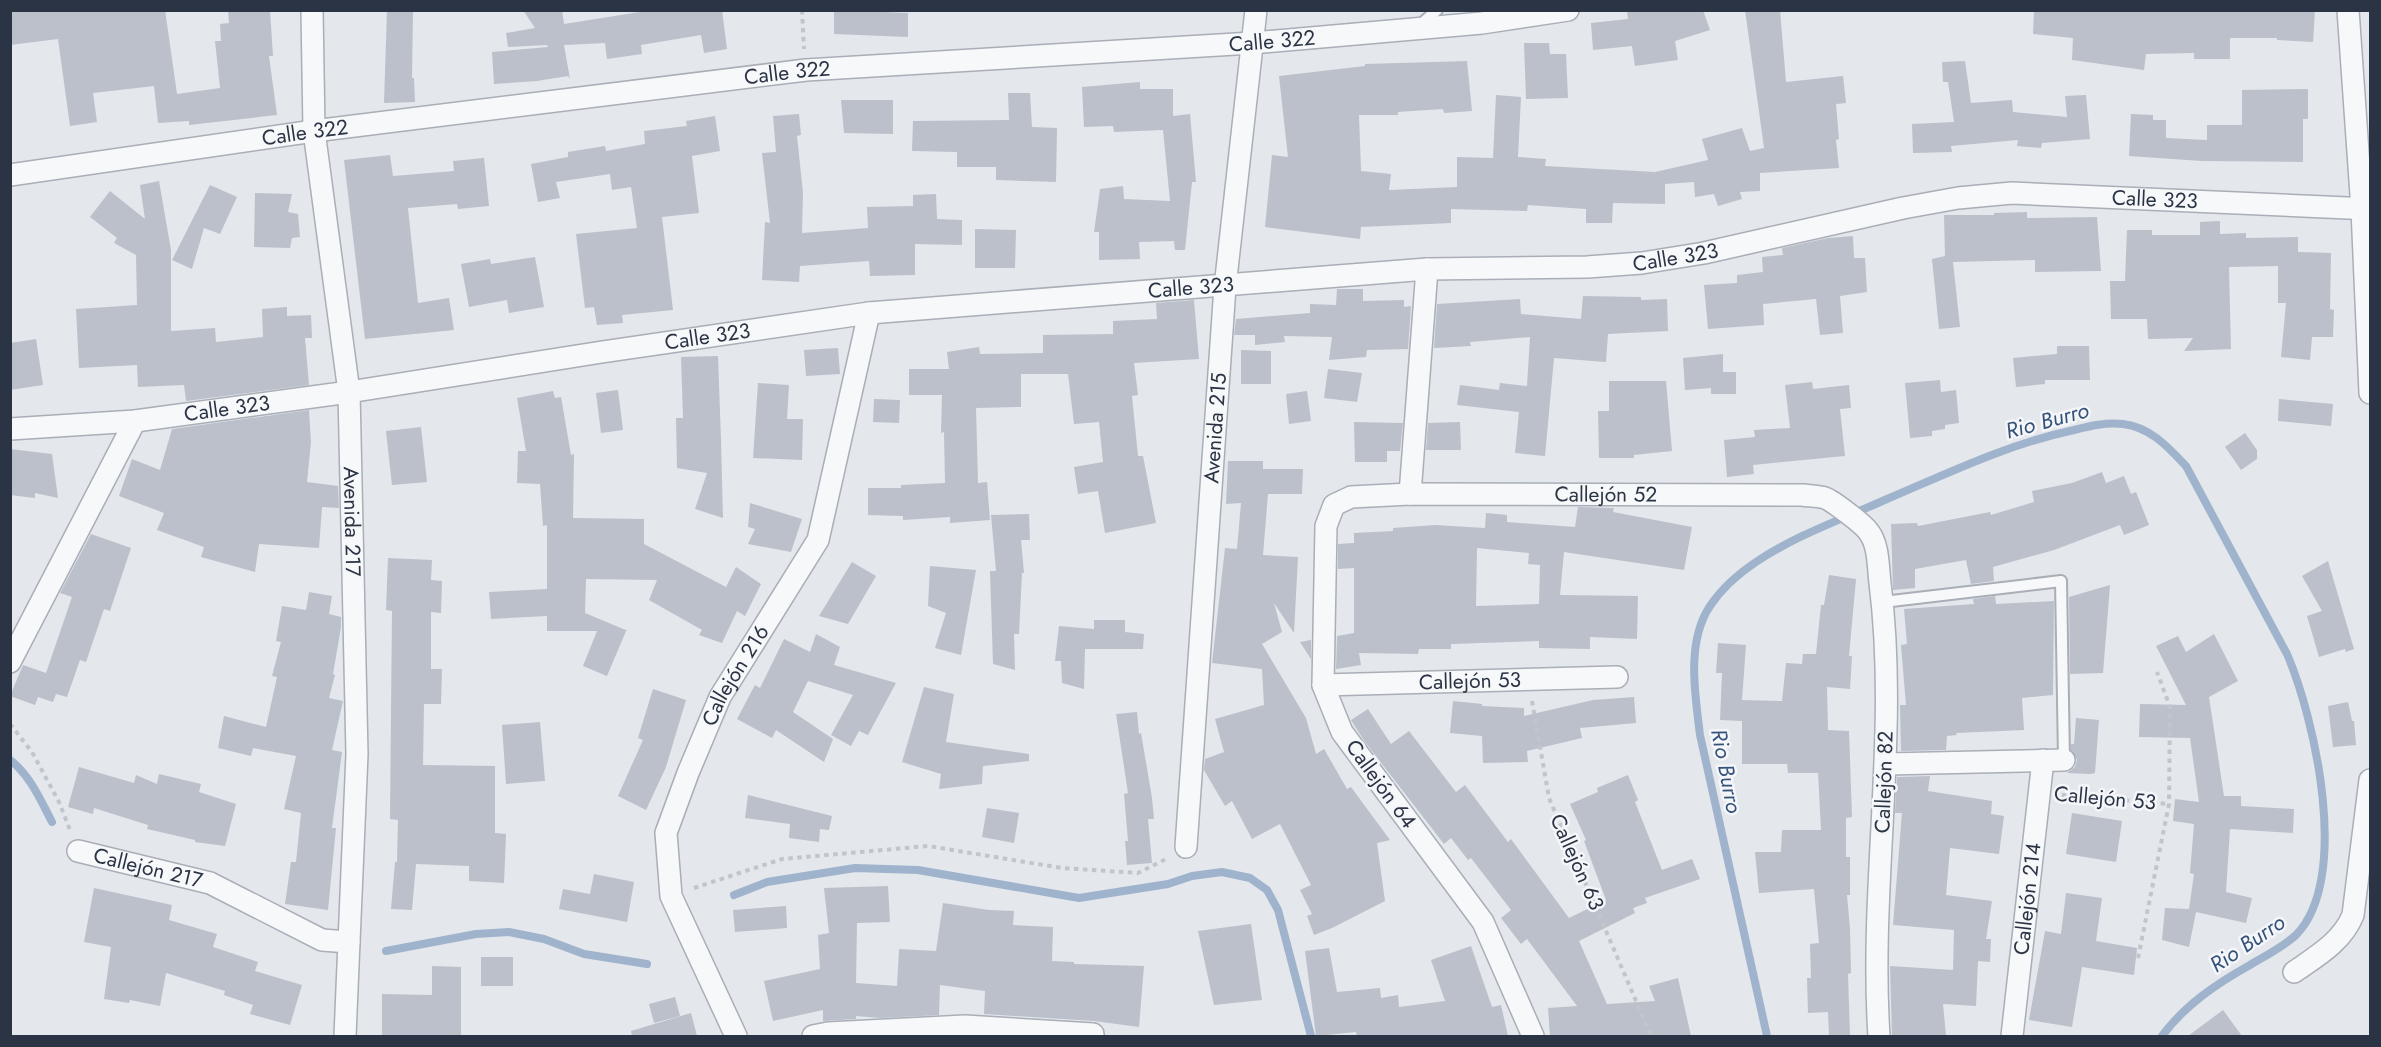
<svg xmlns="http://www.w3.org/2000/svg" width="2381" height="1047" viewBox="0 0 2381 1047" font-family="Jost,sans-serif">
	<rect width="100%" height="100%" fill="#e4e7ec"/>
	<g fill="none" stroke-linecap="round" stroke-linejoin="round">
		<g stroke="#9fb4cc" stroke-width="8">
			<path d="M10 760C30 775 41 801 52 822"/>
			<path d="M734 895 767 882 855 868 918 870 1079 898 1168 884 1192 876 1222 872 1250 878 1267 890 1278 910 1311 1036"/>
			<path d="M386 951 476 934 509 932 544 939 584 954 647 964"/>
			<path d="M1767 1036 1700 735C1695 694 1686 642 1710 606 1722 588 1738 574 1756 562 1796 535 1843 519 1887 499 1948 473 2008 444 2074 430 2090 426 2106 422 2123 424 2150 427 2168 447 2186 466L2287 654C2315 719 2351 879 2296 935 2283 947 2265 956 2250 965 2216 984 2185 1005 2162 1036"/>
		</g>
	</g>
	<g fill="#bbc0ca" fill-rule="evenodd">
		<path d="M10 10H165L177 94 220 88 215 41H221L220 24 229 23 228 10H270L273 56H269L277 115 189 125V121L158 123 154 86 93 93 97 122 70 126 58 39 10 45Z"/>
		<path d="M387 10H413L412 78H414L415 102 384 103Z"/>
		<path d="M523 10H562L564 24 640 12 639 10H722L727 49 704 53 701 35 641 45 642 54 607 59 605 43 564 45 570 79 568 76 537 81 494 84 492 52 548 47 547 45 508 47 506 33 535 28Z"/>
		<path d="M834 10 908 13V37L834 34Z"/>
		<path d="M1627 10H1703L1710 30 1675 41 1678 60 1635 66 1632 46 1593 50 1591 23 1628 19Z"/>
		<path d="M1745 10H1780L1786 82 1843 76 1846 103 1836 104 1839 139 1836 140 1839 168 1760 173V191L1740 192 1742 199 1718 206 1714 194 1695 197 1694 182 1665 184V204L1613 203 1612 223H1586V209L1528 205 1527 211 1451 209V223L1361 227 1360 239 1265 227 1272 155 1288 157 1279 76 1365 66V64L1467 61 1472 111 1444 113 1443 109 1398 112V115H1359L1361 171 1391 174 1389 190 1457 187V157L1493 158 1496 95 1521 97 1518 157 1546 159 1545 166 1655 172 1708 160 1702 139 1742 128 1750 151 1764 148Z"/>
		<path d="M2034 10H2315L2313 42 2277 40V38H2230V59H2194V53L2146 54 2144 70 2072 60 2073 38 2033 34Z"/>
		<path d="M1524 43H1549L1550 54H1566L1568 98 1526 99Z"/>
		<path d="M1965 61 1971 103 2012 100 2013 112 2067 117 2065 96 2086 95 2090 139 2042 143 2041 148 2017 146 2018 140 1951 146 1952 152 1913 153 1912 124 1954 122 1948 82H1943L1942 62Z"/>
		<path d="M1140 82V89H1173V116L1190 114 1196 182H1192L1185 250H1175L1174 241 1139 242 1140 259 1099 260V232H1094L1100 189 1123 186 1124 199 1170 201 1163 130 1114 132 1113 126 1084 127 1082 87Z"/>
		<path d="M2308 89V119H2303V162L2202 161 2129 156 2131 114 2153 115V120H2166V138L2207 140V125H2242V90Z"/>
		<path d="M1008 93H1030L1032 127 1057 128 1056 182 996 180V167H957V152L912 151 913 121 1009 120Z"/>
		<path d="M841 100H893V134L844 133Z"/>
		<path d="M799 114 801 135 797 136 803 193 802 233 868 228 867 207 913 206V195L936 194 937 219 962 220V245L915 244V275L870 276 869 261 800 266 799 282 762 280 765 222 770 223 762 153 776 152 773 116Z"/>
		<path d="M715 116 720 151 692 156 699 213 662 217 673 310 622 315 623 323 597 325 594 307 585 308 576 234 637 228 631 187 612 190 610 174 556 182 560 198 538 202 531 164 568 157V152L605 146 606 151 645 144 644 131 687 126 686 121Z"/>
		<path d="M390 155 393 176 454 171 453 161 484 158 489 206 458 209 457 204 408 208 418 303 449 298 454 330 365 339 344 160Z"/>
		<path d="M159 181 171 250V331L215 328 216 342 263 337 262 309 287 307V316L311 315 312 338H305L309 385 186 401 184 385 138 387 137 365 79 368 76 309 137 305 136 255 114 243 117 238 90 217 110 191 145 219 140 185Z"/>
		<path d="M210 185 237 197 220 234 204 228 192 269 172 260Z"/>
		<path d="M255 193 292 194 288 212 298 214 300 237 292 238 290 248 254 247Z"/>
		<path d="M2027 212V218L2097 217 2101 271 2035 272V260L1953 262 1960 327 1939 329 1932 259 1945 256 1944 215H1994V213Z"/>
		<path d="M2220 221V234L2246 233V238L2298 237V252L2331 253 2330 309 2334 310 2333 337H2312L2310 360 2281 357 2286 303H2278V266L2229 267 2231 349 2184 351 2193 338 2148 339 2147 319H2111L2110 281H2125L2127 230H2152V235H2200V222Z"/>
		<path d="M975 229 1016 230 1015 268H975Z"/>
		<path d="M1853 236 1854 258H1865L1867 292 1840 296 1843 333 1820 335 1816 299 1763 304 1764 325 1708 329 1704 285 1737 283V275L1763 272 1762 257 1783 255 1782 248 1828 238Z"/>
		<path d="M535 257 544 307 509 313 507 300 469 307 461 264 490 259 491 264Z"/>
		<path d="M1337 289H1363V301L1404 300V307L1411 306 1408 349 1367 350 1366 357 1329 360 1332 337 1284 336 1285 342 1255 345V335H1234L1236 319 1310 313V304L1336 305Z"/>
		<path d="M1583 296 1641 297V300L1667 299 1668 331 1608 334 1606 362 1554 358 1545 456 1515 453 1519 412 1457 405 1460 385 1499 390 1500 383 1527 386 1530 337 1470 342 1471 346 1434 348 1437 304 1520 299 1521 314 1581 319Z"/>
		<path d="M1194 300 1199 359 1134 363 1138 395 1132 396 1138 456H1143L1156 523 1105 533 1098 491 1078 494 1074 467 1103 462 1099 422 1074 424 1068 374H1021V407L976 408 978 483 987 482 990 520 950 523V517L903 520V516L868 515V488H901V485L945 483 944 432 941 433 942 395H909V369H949L947 352 979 347 980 354 1043 353V335L1113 334V321L1157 319 1156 303Z"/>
		<path d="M36 339 43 385 10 390V343Z"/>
		<path d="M2057 346H2089L2090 380H2045V384L2016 387 2013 358 2057 354Z"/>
		<path d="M838 348 840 374 806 376 804 350Z"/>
		<path d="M1241 350 1271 351V384H1241Z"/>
		<path d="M1723 354V372H1736V394H1711V388L1685 390 1683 358Z"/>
		<path d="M718 356 721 440 723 518 695 509 707 473 677 468 676 418H683L681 357Z"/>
		<path d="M1328 369 1362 373 1357 402 1324 398Z"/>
		<path d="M1940 380 1941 392 1956 390 1959 423 1945 425V429L1932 431V436L1910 438 1905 383Z"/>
		<path d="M1609 381H1666L1672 451 1634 455V458H1599L1598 411H1609Z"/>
		<path d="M1812 382 1813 389 1849 385 1851 408 1840 409 1845 456 1753 465 1754 474 1727 477 1724 440 1755 437 1754 430 1790 428 1785 385Z"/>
		<path d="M758 383 789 385 787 419H803L802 460 753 458Z"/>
		<path d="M618 390 623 430 601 433 596 393Z"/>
		<path d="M553 391 555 398 561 397 571 455 574 454 573 518 644 519V544L726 587 736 567 761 584 745 616 737 611 722 643 699 635 702 630 649 600 657 580 586 579 585 613 628 631H626L607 676 583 666 597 631H547V616L491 619 489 592 547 589V525L543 526 540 484 517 483 518 451H526L517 398Z"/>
		<path d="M1307 391 1311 421 1289 424 1286 394Z"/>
		<path d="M874 399 900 400 899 423 873 422Z"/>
		<path d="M2279 399 2333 404 2331 426 2278 421Z"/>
		<path d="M309 410 311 442 307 482 338 486 339 508 322 507 319 548 259 544 255 572 201 557 204 547 157 530 164 513 119 496 132 459 160 470 172 429Z"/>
		<path d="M1354 422 1403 423 1400 451H1387V462H1355Z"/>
		<path d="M1460 422 1461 450H1426L1428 423Z"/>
		<path d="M421 427 427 482 392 485 386 431Z"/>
		<path d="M2245 433 2257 450V459L2241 470 2225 447Z"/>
		<path d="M10 449 52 454 58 498 35 493V498L10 495Z"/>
		<path d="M1228 461H1263V469H1303L1302 494H1268L1263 555 1298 557 1294 633 1274 603 1282 632 1262 644 1306 718 1316 754 1324 749 1347 789 1351 787 1390 840 1377 843 1385 901 1332 928 1314 935 1307 916 1312 914 1300 890 1311 885 1280 824 1252 839 1232 801 1225 806 1204 770 1205 759 1224 752 1215 719 1264 705 1262 669 1212 663 1225 548 1237 549 1241 503 1226 504Z"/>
		<path d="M2102 472 2106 483 2124 476 2131 494 2136 492 2149 525 2124 535 2120 525 2054 550 1993 567 1994 581 1971 584 1966 560 1915 569V588L1893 590 1891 524 1917 523 1918 526 1990 512 1991 515 2034 502 2032 491 2072 483Z"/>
		<path d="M750 503 802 519 791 552 748 544 755 529 748 527Z"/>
		<path d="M1578 507 1614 508 1613 512 1692 527 1684 570 1564 552 1560 595 1638 596 1637 639 1590 637V649L1539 648V641L1451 644V649H1419L1418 654 1359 653 1361 665 1336 669 1337 636 1354 633V568L1338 569V544L1354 543V533L1393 531V528L1435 525 1485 528 1486 513 1507 515V522L1575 527ZM1477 548 1529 553 1528 564 1540 565 1539 604 1476 606Z"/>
		<path d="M1029 514 1030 540H1021L1024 573H1022L1019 634H1014L1015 670 993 664 990 571H996L991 515Z"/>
		<path d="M91 534 131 548 110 611 104 609 86 662 80 660 67 697 56 694 53 702 38 697 35 705 10 696 23 665 46 673 72 597 60 593Z"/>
		<path d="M388 558 432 560 431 580 442 581 441 613 431 612V669H442L441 704H424L423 765 495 766V833L506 834 504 883 469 881V866L416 864 412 910 391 909 395 862H397L398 820 390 819 392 611 386 610Z"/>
		<path d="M2328 561 2354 649 2346 652 2345 649 2319 657 2307 616 2322 611 2302 576Z"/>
		<path d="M852 562 876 576 848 624 819 616Z"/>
		<path d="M930 566 976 570 961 655 935 648 946 613 928 606Z"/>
		<path d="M1829 575 1856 579 1849 656H1852L1850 689 1827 687 1828 730 1849 731 1852 817 1846 818V857H1850V895H1847L1850 929 1851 973 1848 974 1850 1036H1829L1828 1012 1808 1013 1807 978H1811L1810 944 1819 943 1814 889 1759 893 1755 852H1781L1782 830H1821L1818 773H1788L1787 764H1742V721L1720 720 1722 673H1716L1718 643 1746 645 1742 700 1782 701 1786 663 1802 664 1803 654H1816L1821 605H1824Z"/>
		<path d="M2110 585 2103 673 2070 674 2069 597Z"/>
		<path d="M309 592 332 596 329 614 341 617V627L333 674 335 675 329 698 343 701 332 750 342 752 332 828H336L328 910 285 904 291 862H296L301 813 284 809 296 756 253 748 251 756 218 748 224 716 266 727 277 677 272 676 281 642 276 641 282 606 306 610Z"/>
		<path d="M1995 596 1996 604 2054 601 2053 695 2022 698 2024 730 1956 733 1957 735 1947 736 1946 750 1901 751 1900 705H1906L1901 645 1907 644 1904 609 1974 604 1973 599Z"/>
		<path d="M1094 620H1125V632L1144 634 1143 649H1085L1084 689 1062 683 1061 661H1055L1059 626 1094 629Z"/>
		<path d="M816 634 840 647 834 665 896 683 868 735 859 731 851 746 831 735 853 695 808 681 793 712 833 739 824 762 776 730 772 738 737 719 755 685 760 688 784 639 810 652Z"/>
		<path d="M2214 634 2238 681 2209 697 2224 796H2241V806L2294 809 2293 833 2230 829 2226 892 2252 898 2246 923 2196 912 2189 947 2162 940 2165 908 2189 909 2194 874 2190 873 2194 824 2173 821 2175 799 2199 802 2190 738 2139 737 2140 704 2186 705 2156 646 2178 636 2186 652Z"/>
		<path d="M1311 640V659L1300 642Z"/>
		<path d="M924 687 954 694 946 742 1029 754V761L983 766 982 784 939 789 941 774 902 762Z"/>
		<path d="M653 689 686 700 666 767 646 810 618 796 643 740 638 738Z"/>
		<path d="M1634 697 1636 723 1580 728 1582 738 1527 751 1528 762 1483 763 1482 736 1450 733 1453 701 1482 704V706L1524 708V716L1593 700Z"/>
		<path d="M2348 702 2352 721H2354L2356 745 2333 747 2328 706Z"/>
		<path d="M1368 709 1391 744 1409 731 1456 792 1465 785 1508 842 1511 839 1569 918 1606 900 1584 841 1586 840 1570 804 1598 792 1597 788 1628 775 1638 800 1635 802 1662 870 1692 859 1700 879 1645 898 1647 903 1633 908 1635 913 1579 941 1607 1004 1655 1001 1649 986 1678 978 1691 1036H1550L1548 1008 1577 1006 1527 939 1521 944 1501 918 1511 910 1471 858 1468 860 1451 838 1444 844 1365 742 1351 720Z"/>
		<path d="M1137 712 1139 734 1141 733 1152 798 1154 819H1148L1152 863 1127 865 1125 841H1128L1124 794 1128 793 1116 714Z"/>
		<path d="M2076 718 2099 720 2095 773 2091 774 2067 773 2075 767 2077 760 2071 750V744H2074Z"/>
		<path d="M540 722 545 781 506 784 502 725Z"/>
		<path d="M79 767 134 783 136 775 157 784 159 774 201 784 199 792 236 804 225 846 195 842V840L147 829 148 825 94 808 93 814 68 807Z"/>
		<path d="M1930 776 1928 791 1992 801 1991 814 2004 816 1999 854 1950 848 1946 895 1992 901 1986 939H1991L1990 962 1978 961 1976 1006 1943 1004 1946 1036H1892L1890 966 1953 970 1954 930 1893 925 1902 813H1895L1897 777Z"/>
		<path d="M748 795 832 816 829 830 820 829 819 842 789 838 790 824 745 818Z"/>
		<path d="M987 808 1019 813 1014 843 982 837Z"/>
		<path d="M2072 813 2122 821 2116 862 2066 854Z"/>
		<path d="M594 874 634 882 627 922 559 909 563 889 590 894Z"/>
		<path d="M888 886 890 922 857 923 856 983 897 986 899 949 936 951 943 903 989 910 1014 911 1013 925 1053 927 1052 961 1074 962V964L1144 966 1139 1027 1094 1021 984 1014 985 991 940 985 939 1015 881 1018 856 1016V1019L823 1021V1010L773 1021 764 981 820 969 818 935 829 933 824 888Z"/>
		<path d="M94 888 172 905 169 920 217 934 213 947 258 962 255 971 302 985 290 1025 250 1014 253 1005 224 995 225 991 166 973 160 1006 130 1000 129 1003 104 999 111 947 84 942Z"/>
		<path d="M2066 893 2102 898 2096 941 2137 948 2134 975 2082 967 2072 1027 2029 1020 2045 931 2061 934Z"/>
		<path d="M786 906 787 928 735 932 733 910Z"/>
		<path d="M1251 924 1262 1000 1214 1005 1198 931Z"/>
		<path d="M1471 946 1492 1007 1501 1005 1508 1036H1357L1356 1032 1316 1036 1305 951 1329 948 1337 992 1380 988 1381 998 1398 995 1399 1007 1445 1001 1431 960Z"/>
		<rect x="481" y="957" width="32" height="29"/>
		<path d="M432 966 461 967V1036H382V994L432 995Z"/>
		<path d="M675 997 680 1016 654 1023 649 1004Z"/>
		<path d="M2223 1010 2242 1036H2188Z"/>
		<path d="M691 1013 697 1036H632L631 1031Z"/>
	</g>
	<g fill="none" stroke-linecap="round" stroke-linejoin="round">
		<defs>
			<g id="lane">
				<path d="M1419 26 1437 10"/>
				<path d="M1883 602 2061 581 2064 760"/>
			</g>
			<g id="street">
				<path id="s1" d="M312 10 314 131 349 392 357 754 345 1036"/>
				<path d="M2348 10 2362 209 2370 393"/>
				<path id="s2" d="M10 175 314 131 806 70 1252 43 1482 23 1568 10"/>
				<path id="s3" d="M10 429 135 421 349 392 602 352 869 313 1427 269 1587 267 1642 263 1704 253 1903 208 1958 198 2012 193 2370 209"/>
				<path d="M1410 494 1427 269"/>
				<path d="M10 662 135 421"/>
				<path id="s4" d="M1323 685 1617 677"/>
				<path d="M1887 764 2064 760"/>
				<path id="s5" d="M1186 847 1225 287 1256 10"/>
				<path id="s6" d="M78 851 210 883 322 940 349 942"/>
				<path d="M2294 972C2317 956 2342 942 2353 915L2370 780"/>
				<path id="s7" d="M736 1036 671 896 666 833 688 773 720 697 818 540 869 313"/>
				<path d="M813 1036 828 1033 965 1026 1093 1034"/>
				<path id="s8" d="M1533 1036 1483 922 1342 732 1323 685 1326 526 1334 505 1351 497 1410 494 1802 495C1809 496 1818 496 1825 498 1833 501 1863 524 1868 531 1879 544 1878 567 1880 583 1899 734 1869 886 1879 1036"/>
				<path id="s9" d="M2012 1036 2043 760"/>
			</g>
		</defs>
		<use href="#lane" stroke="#a9aeb7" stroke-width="14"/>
		<use href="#street" stroke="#a9aeb7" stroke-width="24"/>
		<g stroke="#c2c5cb" stroke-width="4" stroke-dasharray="4.5 4.5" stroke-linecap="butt">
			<path d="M802 10 804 49"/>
			<path d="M1532 701 1549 798 1651 1036"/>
			<path d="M10 724 32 752 59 802 70 830"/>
			<path d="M2062 795 2169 804"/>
			<path d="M694 888 782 859 928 846 1062 868 1138 873 1168 858"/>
			<path d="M2138 958 2169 804 2170 707 2157 672"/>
		</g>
		<use href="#lane" stroke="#f7f8fa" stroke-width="10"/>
		<use href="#street" stroke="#f7f8fa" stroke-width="21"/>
	</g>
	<g text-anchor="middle" stroke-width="5" stroke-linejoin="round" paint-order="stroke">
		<g font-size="21" fill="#2b3445" stroke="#f4f6f9">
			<text dy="7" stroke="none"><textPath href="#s2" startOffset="1270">Calle 322</textPath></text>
			<text dy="7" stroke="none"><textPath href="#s2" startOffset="784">Calle 322</textPath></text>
			<text dy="7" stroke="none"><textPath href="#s2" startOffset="298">Calle 322</textPath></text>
			<text dy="7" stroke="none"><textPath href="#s3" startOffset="2162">Calle 323</textPath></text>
			<text dy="7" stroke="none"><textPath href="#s3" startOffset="1676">Calle 323</textPath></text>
			<text dy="7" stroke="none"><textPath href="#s3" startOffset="1190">Calle 323</textPath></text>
			<text dy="7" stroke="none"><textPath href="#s3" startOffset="704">Calle 323</textPath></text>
			<text dy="7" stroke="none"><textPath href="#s3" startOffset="218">Calle 323</textPath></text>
			<text dy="7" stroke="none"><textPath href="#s5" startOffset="420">Avenida 215</textPath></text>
			<text dy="7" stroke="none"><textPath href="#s8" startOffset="867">Callejón 52</textPath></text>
			<text dy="7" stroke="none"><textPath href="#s1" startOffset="514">Avenida 217</textPath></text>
			<text dy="7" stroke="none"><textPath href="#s7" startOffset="390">Callejón 216</textPath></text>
			<text dy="7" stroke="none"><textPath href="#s4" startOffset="147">Callejón 53</textPath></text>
			<text transform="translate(1884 782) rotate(-88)" y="7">Callejón 82</text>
			<text transform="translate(1381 784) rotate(54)" y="7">Callejón 64</text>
			<text transform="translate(2105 798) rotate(5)" y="7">Callejón 53</text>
			<text transform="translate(1577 862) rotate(66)" y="7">Callejón 63</text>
			<text dy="7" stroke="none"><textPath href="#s6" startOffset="72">Callejón 217</textPath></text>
			<text dy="7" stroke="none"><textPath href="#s9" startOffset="138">Callejón 214</textPath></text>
		</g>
		<g font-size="22" font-style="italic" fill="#34527a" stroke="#f4f6f9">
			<text transform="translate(2047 420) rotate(-15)" y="8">Rio Burro</text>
			<text transform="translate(1727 771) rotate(79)" y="8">Rio Burro</text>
			<text transform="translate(2247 943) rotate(-34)" y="8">Rio Burro</text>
		</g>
	</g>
	<rect width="2381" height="1047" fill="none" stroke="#2b3445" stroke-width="24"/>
</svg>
